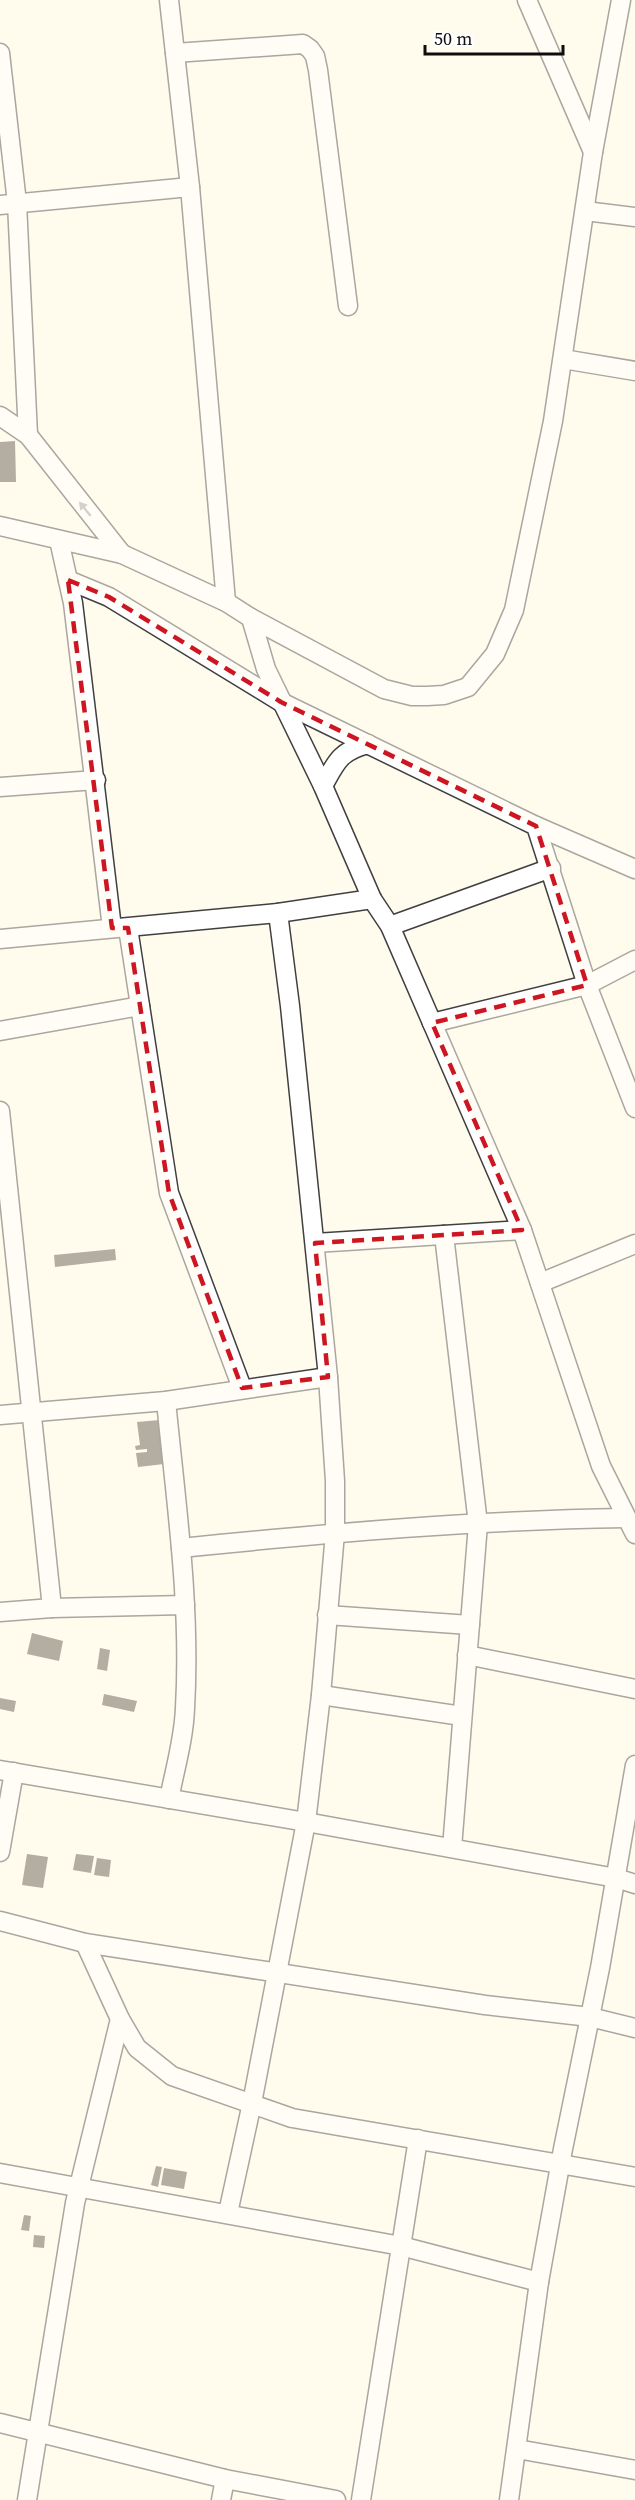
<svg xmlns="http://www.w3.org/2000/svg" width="635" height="2500" viewBox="0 0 635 2500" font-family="'Source Serif 4',serif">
	<rect width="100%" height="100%" fill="#fffbed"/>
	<g fill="#574e48">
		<path d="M15 441 16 482H0V442Z"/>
		<path d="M115 1249 116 1260 55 1267 54 1255Z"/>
		<path d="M160 1420 164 1464 138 1467 136 1453 147 1452V1449L136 1450 135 1446 140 1445 137 1422Z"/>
		<path d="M32 1633 63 1641 59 1661 27 1654Z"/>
		<path d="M100 1648 110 1650 107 1671 97 1669Z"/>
		<path d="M104 1694 137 1701 134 1712 102 1705Z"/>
		<path d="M0 1698 16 1701 14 1712 0 1709Z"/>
		<path d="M27 1854 48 1857 43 1888 22 1885Z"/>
		<path d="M76 1854 94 1856 91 1873 73 1870Z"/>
		<path d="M97 1858 111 1860 109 1877 94 1875Z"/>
		<path d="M156 2166 162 2167 158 2187 151 2185Z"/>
		<path d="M164 2168 187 2172 184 2189 161 2185Z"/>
		<path d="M24 2215 31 2216 29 2231 21 2230Z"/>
		<path d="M34 2235 45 2236 44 2248 33 2247Z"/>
	</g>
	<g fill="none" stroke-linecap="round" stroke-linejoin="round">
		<defs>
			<g id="minor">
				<path d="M169 0 190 187 226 602"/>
				<path d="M527 0 593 152"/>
				<path d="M0 53 17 203 28 435"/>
				<path d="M175 53 303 44 310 49 315 56 318 70 348 306"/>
				<path d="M0 205 190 187"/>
				<path d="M585 211 635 217"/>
				<path d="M563 359 635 371"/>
				<path d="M0 416 28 435 122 554"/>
				<path d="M0 526 122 554 226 602 251 618 384 689 412 696H427L444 695 468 687 495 654 514 610 553 421 593 152 621 0"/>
				<path d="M59 540 73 603 112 928"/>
				<path d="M68 580 109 597 281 702 536 826 587 985 635 1108"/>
				<path d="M251 618 266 669 323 786 372 899 390 926 522 1230 601 1466 635 1534"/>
				<path d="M323 786C336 762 340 751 368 744"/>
				<path d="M0 787 96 780"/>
				<path d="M536 826 635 869"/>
				<path d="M390 926 551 868"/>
				<path d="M128 928 169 1193 242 1388"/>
				<path d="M0 939 278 913 372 899"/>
				<path d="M432 1023 587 985 635 960"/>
				<path d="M0 1031 140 1006"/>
				<path d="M0 1111 52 1608"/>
				<path d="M444 1235 478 1524 452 1848"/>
				<path d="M315 1243 522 1230"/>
				<path d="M540 1283 635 1244"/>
				<path d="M166 1401C176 1503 191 1605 185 1708 184 1738 175 1769 169 1799"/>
				<path d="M0 1415 166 1401 328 1377"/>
				<path d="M181 1548C329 1533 477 1520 626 1518"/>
				<path d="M0 1612 52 1608 185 1605"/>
				<path d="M327 1615 470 1625"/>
				<path d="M467 1655 635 1689"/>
				<path d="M321 1695 462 1716"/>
				<path d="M0 1770 306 1822 616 1878 635 1884"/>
				<path d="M0 1852 14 1772"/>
				<path d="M0 1921 85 1943 485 2005 590 2017 635 2028"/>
				<path d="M85 1943 120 2019 137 2048 172 2076 292 2118 635 2177"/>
				<path d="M0 2173 401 2246 539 2282"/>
				<path d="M228 2213 252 2103 306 1822 321 1695 335 1533V1481L328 1377 290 1006 278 913"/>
				<path d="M0 2423 225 2479 336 2500"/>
				<path d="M517 2449 635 2470"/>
				<path d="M27 2500 75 2203 120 2019"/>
				<path d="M221 2500 225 2479"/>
				<path d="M361 2500 418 2139"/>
				<path d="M509 2500 539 2282 563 2149 600 1968 635 1765"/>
			</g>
		</defs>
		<use href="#minor" stroke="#404040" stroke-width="21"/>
		<use href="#minor" stroke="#fff" stroke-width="18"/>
	</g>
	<defs><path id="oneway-solid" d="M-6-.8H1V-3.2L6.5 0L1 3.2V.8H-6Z" transform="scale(1.5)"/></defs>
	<use fill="#9e9e9e" href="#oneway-solid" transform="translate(85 509) rotate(-129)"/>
	<path d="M0 0H635V2500H0ZM68 580 109 597 281 702 536 826 587 985 432 1023 522 1230 315 1243 328 1377 242 1388 169 1193 128 928H112Z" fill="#fffbed" fill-opacity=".55" fill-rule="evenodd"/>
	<path fill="none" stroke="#cd1622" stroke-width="4.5" stroke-dasharray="12 8" stroke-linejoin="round" d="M68 580 109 597 281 702 536 826 587 985 432 1023 522 1230 315 1243 328 1377 242 1388 169 1193 128 928H112Z"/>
	<path d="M425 45v9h138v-9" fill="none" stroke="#0d0d0d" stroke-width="3"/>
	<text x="434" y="45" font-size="18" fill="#0d0d0d" stroke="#ffffff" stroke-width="4.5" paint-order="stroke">50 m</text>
</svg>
